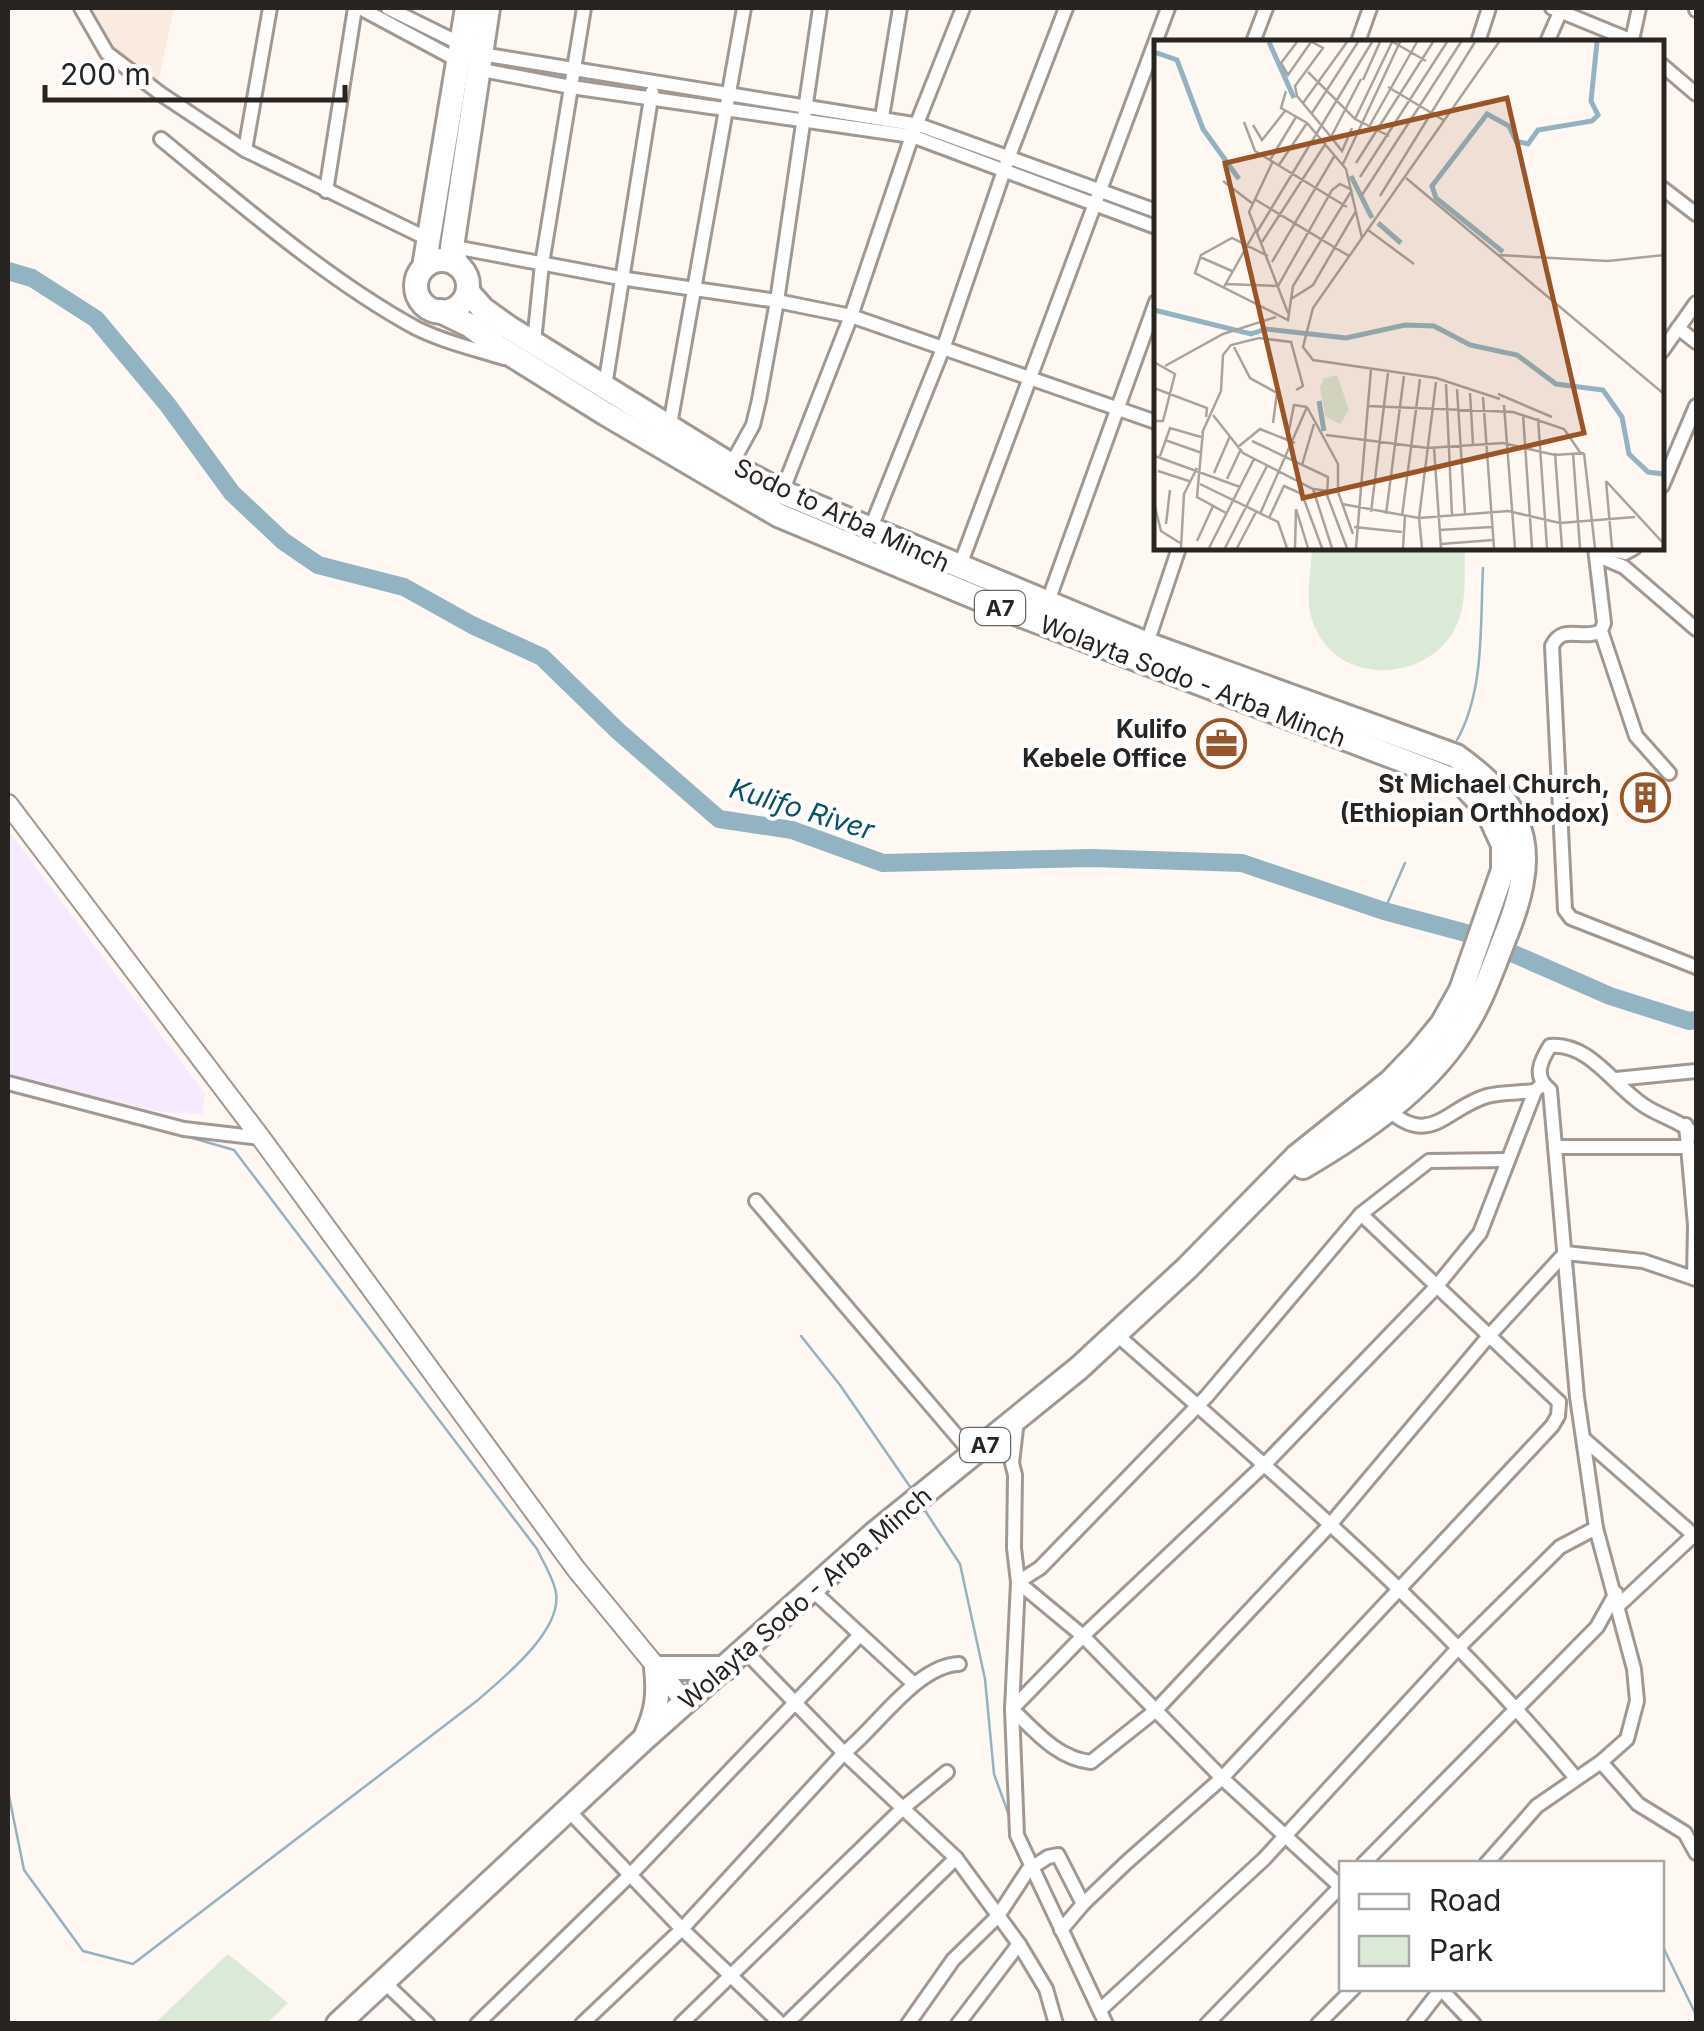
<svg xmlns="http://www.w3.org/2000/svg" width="1704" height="2031" viewBox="0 0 1704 2031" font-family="Inter,sans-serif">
	<rect width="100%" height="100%" fill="#fff7f2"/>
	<path fill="#fbebdf" d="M81 8H174L156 92 109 56Z"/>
	<path fill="#f5eaff" d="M8 830 205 1094 202 1114 161 1112 8 1076Z"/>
	<g fill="#dbe9d7">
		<path d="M1312 548H1465C1464 574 1468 608 1453 632 1423 683 1337 685 1314 625 1304 602 1311 572 1312 548Z"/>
		<path d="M228 1954 288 2003 267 2023H155Z"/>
	</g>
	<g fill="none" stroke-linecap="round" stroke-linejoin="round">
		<g stroke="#91b3c2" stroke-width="2.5">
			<path d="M1457 740C1485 690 1480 624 1483 568"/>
			<path d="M1384 911 1405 863"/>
			<path d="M801 1336 840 1385 913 1491"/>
			<path d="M922 1506 960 1564 985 1679 994 1774 1011 1821"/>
			<path d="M8 1791 24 1870 83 1951 133 1964 478 1700C504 1677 562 1631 556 1593 554 1579 543 1562 537 1549L234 1150 182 1135"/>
			<path d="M1662 1945 1696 2015"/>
		</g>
		<path stroke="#91b3c2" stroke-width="18" d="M8 271 32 278 96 319 167 404 232 493 283 541 318 565 404 587 472 625 542 657 618 731 719 819 792 830 883 863 1091 858 1242 863 1384 911 1466 933 1610 996 1689 1021 1696 1020"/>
		<defs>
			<g id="street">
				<path d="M81 8 107 53 161 94 245 150 430 240"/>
				<path d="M360 8 459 61"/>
				<path d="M388 8 481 54 919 125 1156 211"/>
				<path d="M1552 8 1635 42"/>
				<path d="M1696 8V10"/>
				<path d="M1632 40 1639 8"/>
				<path d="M1253 42 1266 8"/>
				<path d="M1358 42 1370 8"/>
				<path d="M1478 42 1489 8"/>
				<path d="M1547 42 1562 8"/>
				<path d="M1662 65 1696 94"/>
				<path d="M477 69 571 87 912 136 1156 227"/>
				<path d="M882 117 900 8"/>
				<path d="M161 139C238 202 329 281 416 328 444 342 475 349 504 358"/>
				<path d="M245 150 270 8"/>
				<path d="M1662 188 1696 214"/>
				<path d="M326 191 355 8"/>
				<path d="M449 246 620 278 777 301 851 316 1156 422"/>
				<path d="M1678 328 1696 342"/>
				<path d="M534 342 542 264 584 8"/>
				<path d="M1662 351 1696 303"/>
				<path d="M605 386 652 92"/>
				<path d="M670 425 744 8"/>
				<path d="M731 465 753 425 759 400 777 301 820 8"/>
				<path d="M1662 486 1696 406"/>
				<path d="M782 492 851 316 912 136 963 8"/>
				<path d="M870 530 944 346 1009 156 1066 8"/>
				<path d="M1595 548 1604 623 1601 631 1636 736 1669 773"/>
				<path d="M1605 548 1625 553 1634 548"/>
				<path d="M1596 555 1624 567 1696 629"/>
				<path d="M959 568 1168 8"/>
				<path d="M1047 604 1156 302"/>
				<path d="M1601 631C1583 641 1563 623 1552 646L1565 910 1571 918 1696 967"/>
				<path d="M1145 649 1179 548"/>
				<path d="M1616 1079 1696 1071"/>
				<path d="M8 1083 184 1129 261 1138"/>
				<path d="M1387 1109C1431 1148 1446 1108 1487 1096 1501 1092 1520 1093 1535 1091"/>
				<path d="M1686 1125 1695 1225 1694 1278"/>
				<path d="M1555 1147H1688"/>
				<path d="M756 1201 973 1455"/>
				<path d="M1361 1214 1559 1402"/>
				<path d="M1116 1334C1275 1474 1439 1613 1575 1777"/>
				<path d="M1017 1420 1012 1463 1015 1475 1014 1548 1018 1582 1012 1709 1017 1835 1106 2024"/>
				<path d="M1584 1439 1696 1537"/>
				<path d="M1018 1582 1040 1568 1207 1396 1361 1214 1429 1161 1506 1160"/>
				<path d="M1018 1582 1083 1636 1222 1778 1342 1888"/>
				<path d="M812 1590 914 1684"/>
				<path d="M1619 1605 1696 1533"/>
				<path d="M745 1651 844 1753 956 1858 1019 1944"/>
				<path d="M1012 1709C1036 1732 1057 1758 1091 1762L1155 1711 1329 1526 1488 1337 1565 1253 1643 1261 1696 1279"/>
				<path d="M1012 1709 1083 1636 1265 1464 1436 1287 1480 1233 1535 1091 1542 1084"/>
				<path d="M1601 1762 1638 1804 1685 1833 1696 1853"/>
				<path d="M567 1809 682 1929 781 2024"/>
				<path d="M1363 1864 1597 1627 1616 1593"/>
				<path d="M1486 1864 1537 1806 1601 1762 1627 1739 1637 1701 1634 1669 1596 1528 1577 1397 1550 1090C1533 1077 1540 1062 1550 1046 1591 1042 1616 1090 1648 1108 1665 1118 1682 1122 1696 1135"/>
				<path d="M1061 1930 1083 1904 1127 1862 1222 1778 1552 1426 1558 1416 1559 1402"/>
				<path d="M383 1981 428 2024"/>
				<path d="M1440 1988 1474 2024"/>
				<path d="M1100 2010 1264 1859 1459 1647 1560 1547 1596 1528"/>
				<path d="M477 2024 630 1875 860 1635"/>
				<path d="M582 2024 682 1929 844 1753C876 1728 917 1665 959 1664"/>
				<path d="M681 2024 903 1808 947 1772"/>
				<path d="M786 2024 956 1858"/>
				<path d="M908 2024 953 1960 998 1916 1028 1870 1048 1857 1058 1855 1083 1904"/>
				<path d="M958 2024 1019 1944 1046 1989 1056 2024"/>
				<path d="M1207 2024 1342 1885"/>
				<path d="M1318 2024 1354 1988"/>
				<path d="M1414 2024 1441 1989"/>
			</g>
			<path id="secondary" d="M8 804 261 1138 576 1569 686 1703"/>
			<g id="highway">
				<circle cx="442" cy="286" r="26"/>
				<path d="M457 265 452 247 488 8"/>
				<path d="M424 267 467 8"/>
				<path d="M468 292 483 309 508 327 731 465 782 492 1147 644 1456 756C1534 811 1538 857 1503 942 1491 973 1480 1005 1461 1033 1424 1090 1361 1133 1303 1167"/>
				<path d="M646 1735C657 1711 659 1694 656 1668H726"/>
				<path d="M338 2024 645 1738 874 1534 1079 1368 1187 1268 1297 1156 1391 1081 1419 1052 1442 1024 1461 990 1503 870V845L1487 810 1462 783 994 605 778 515 606 414 497 346 469 325 440 311"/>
			</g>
		</defs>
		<use href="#street" stroke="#a19892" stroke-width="18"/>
		<use href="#secondary" stroke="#a19892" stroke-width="22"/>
		<use href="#highway" stroke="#a19892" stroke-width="28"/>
		<use href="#street" stroke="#fff" stroke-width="12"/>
		<use href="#secondary" stroke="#fff" stroke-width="18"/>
		<use href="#highway" stroke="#fff" stroke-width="22"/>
	</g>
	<defs>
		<symbol id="office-ring" viewBox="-11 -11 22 22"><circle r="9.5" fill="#fff" stroke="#995527" stroke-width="1.5"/><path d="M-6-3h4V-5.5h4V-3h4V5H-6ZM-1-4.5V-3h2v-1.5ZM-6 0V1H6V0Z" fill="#995527"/></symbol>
		<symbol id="building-ring" viewBox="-11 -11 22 22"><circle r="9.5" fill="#fff" stroke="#995527" stroke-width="1.5"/><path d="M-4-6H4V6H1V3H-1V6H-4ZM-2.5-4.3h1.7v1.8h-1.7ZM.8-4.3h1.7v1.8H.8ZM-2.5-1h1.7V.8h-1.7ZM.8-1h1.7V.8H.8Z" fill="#995527"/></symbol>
	</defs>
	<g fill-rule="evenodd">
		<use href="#office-ring" x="1194" y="716" width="55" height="55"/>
		<use href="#building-ring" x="1618" y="770" width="55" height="55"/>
	</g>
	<g text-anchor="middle" stroke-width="8" stroke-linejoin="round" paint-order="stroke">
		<g fill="#fff" stroke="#686664" stroke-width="2.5">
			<rect x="975" y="591" width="50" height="34" rx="8"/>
			<rect x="960" y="1428" width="50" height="34" rx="8"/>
		</g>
		<g font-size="22" font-weight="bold" fill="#272421">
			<text x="1000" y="616">A7</text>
			<text x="985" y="1453">A7</text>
		</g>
		<g font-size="25" fill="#272421" stroke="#fff">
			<text transform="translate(842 515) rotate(25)" y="9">Sodo to Arba Minch</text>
			<text transform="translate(1193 681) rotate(21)" y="9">Wolayta Sodo - Arba Minch</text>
			<text transform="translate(805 1598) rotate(-41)" y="9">Wolayta Sodo - Arba Minch</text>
		</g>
		<g font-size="25" font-weight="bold" fill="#272421" stroke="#fff" text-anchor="end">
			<text x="1187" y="738">Kulifo<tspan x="1187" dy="29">Kebele Office</tspan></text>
			<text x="1610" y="793">St Michael Church,<tspan x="1610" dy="29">(Ethiopian Orthhodox)</tspan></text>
		</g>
		<g font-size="28" font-style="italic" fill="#0a5067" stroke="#fff">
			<text transform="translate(802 809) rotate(17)" y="10">Kulifo River</text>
		</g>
	</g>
	<g transform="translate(1154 40)">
		<rect width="510" height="510" fill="#fff7f2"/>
		<path d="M183 335 195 370 186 384 171 376 166 348 170 338Z" fill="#dbe9d7"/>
		<path fill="none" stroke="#91b3c2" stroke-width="5" d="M115 2 140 58M0 12 23 20 49 89 85 139M197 136 218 178M224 183 247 203M349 212 282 158 278 146 333 74 355 86 362 101 374 104 384 90 438 81 444 75 437 61 443 2M0 270 97 294 112 289 192 298 251 285 280 286 316 305 363 315 402 344 449 350 468 377 475 414 494 432 510 434M165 361 170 391"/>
		<path fill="none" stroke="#a9a39e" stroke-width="2.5" d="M143 2 127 23 134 35 157 2M158 2 169 8 141 46 143 56 177 97M239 2 272 21M345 2 159 268 149 307 159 320 282 338 346 359M154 32 201 79 235 96M209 40 226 2M234 47 291 81M132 51 127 68 153 83 192 129 208 198M149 63 193 2M158 73 204 2M201 79 238 2M90 82 101 111 193 167M99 85 108 100 131 71M216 85 263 2M198 88 188 111 177 97 207 39M116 120 142 77M119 121 95 172 134 273M202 123 279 2M189 124 246 2M125 125 153 83M206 137 293 2M252 138 510 354M69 141 99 164M208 155 307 2M226 156 321 2M102 160 195 216M214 190 260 224M103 192 218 2M108 202 172 103M344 215 454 221 510 215M114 216 78 198 47 215 41 233 134 280 139 246 198 150M46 217 78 231M118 222 181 115M72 244 124 246 178 150 186 144 198 150M70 247 102 190M137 259 159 245 202 171M80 307 96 338 123 353 119 383M0 322 21 334 9 381H0M11 326 69 294 122 277M292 344 298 475M0 348 53 368 52 377M303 349 311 474M316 353 319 404M344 354 398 377M329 357 340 508M350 365 361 508M213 366 359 372 410 389 428 415M153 367 184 424V452L199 494M369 374 378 508M59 375 89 413 159 449 184 452M384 378 393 508M49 391 43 457 72 473M48 393 67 351 69 315 77 305 105 298 137 302 149 346 142 350M172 395 274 408 349 403 401 415 430 413M11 400 48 413M133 400 140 365 153 367M98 401 174 437 173 455 193 508M84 407 106 389 141 403M280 408 287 508M401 413 408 508M419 413 426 508M430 413 441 508M1 416 86 447M6 416 16 388 47 397M148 425 160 384M4 431 35 441M60 433 76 396M73 439 86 411M452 441 510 504M452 441 458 508M46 444 124 482 133 508M159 449 178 508M0 455 1 416M0 463 7 491 26 503M188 464 265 478 354 471 406 483 481 477M142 469 154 508M217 472 234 333M106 474 153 367M232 474 250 336M248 476 266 339M115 478 130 446 148 454 168 508M12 484 16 450M200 487 248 492M285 490 338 487M43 501 59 466M287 504 339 500M27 508 30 454 43 428M55 508 100 419M71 508 113 426M83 508 102 472M141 508 142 469M202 508 217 329M249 508 251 476M268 508 265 478 282 342"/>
		<path fill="#995527" fill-opacity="0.15" stroke="#995527" stroke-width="5" d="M353 58 430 393 149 458 71 123Z"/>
		<rect width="510" height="510" fill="none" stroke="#272421" stroke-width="5"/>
	</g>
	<rect width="1704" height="2031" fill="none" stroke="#272421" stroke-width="20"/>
	<rect x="1339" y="1861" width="325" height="130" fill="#ffffff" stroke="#a9a7a6" stroke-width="2.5"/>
	<rect x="1359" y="1894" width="50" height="15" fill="#ffffff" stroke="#a9a7a6" stroke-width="2.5"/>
	<text x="1429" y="1911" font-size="30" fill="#272421">Road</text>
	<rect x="1359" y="1936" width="50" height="30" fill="#dbe9d7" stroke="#a9a7a6" stroke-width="2.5"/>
	<text x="1429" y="1961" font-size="30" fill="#272421">Park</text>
	<path d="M45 85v15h300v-15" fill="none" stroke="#272421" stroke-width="5"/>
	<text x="60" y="85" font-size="30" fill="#272421" stroke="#ffffff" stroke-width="8" paint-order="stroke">200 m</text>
</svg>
